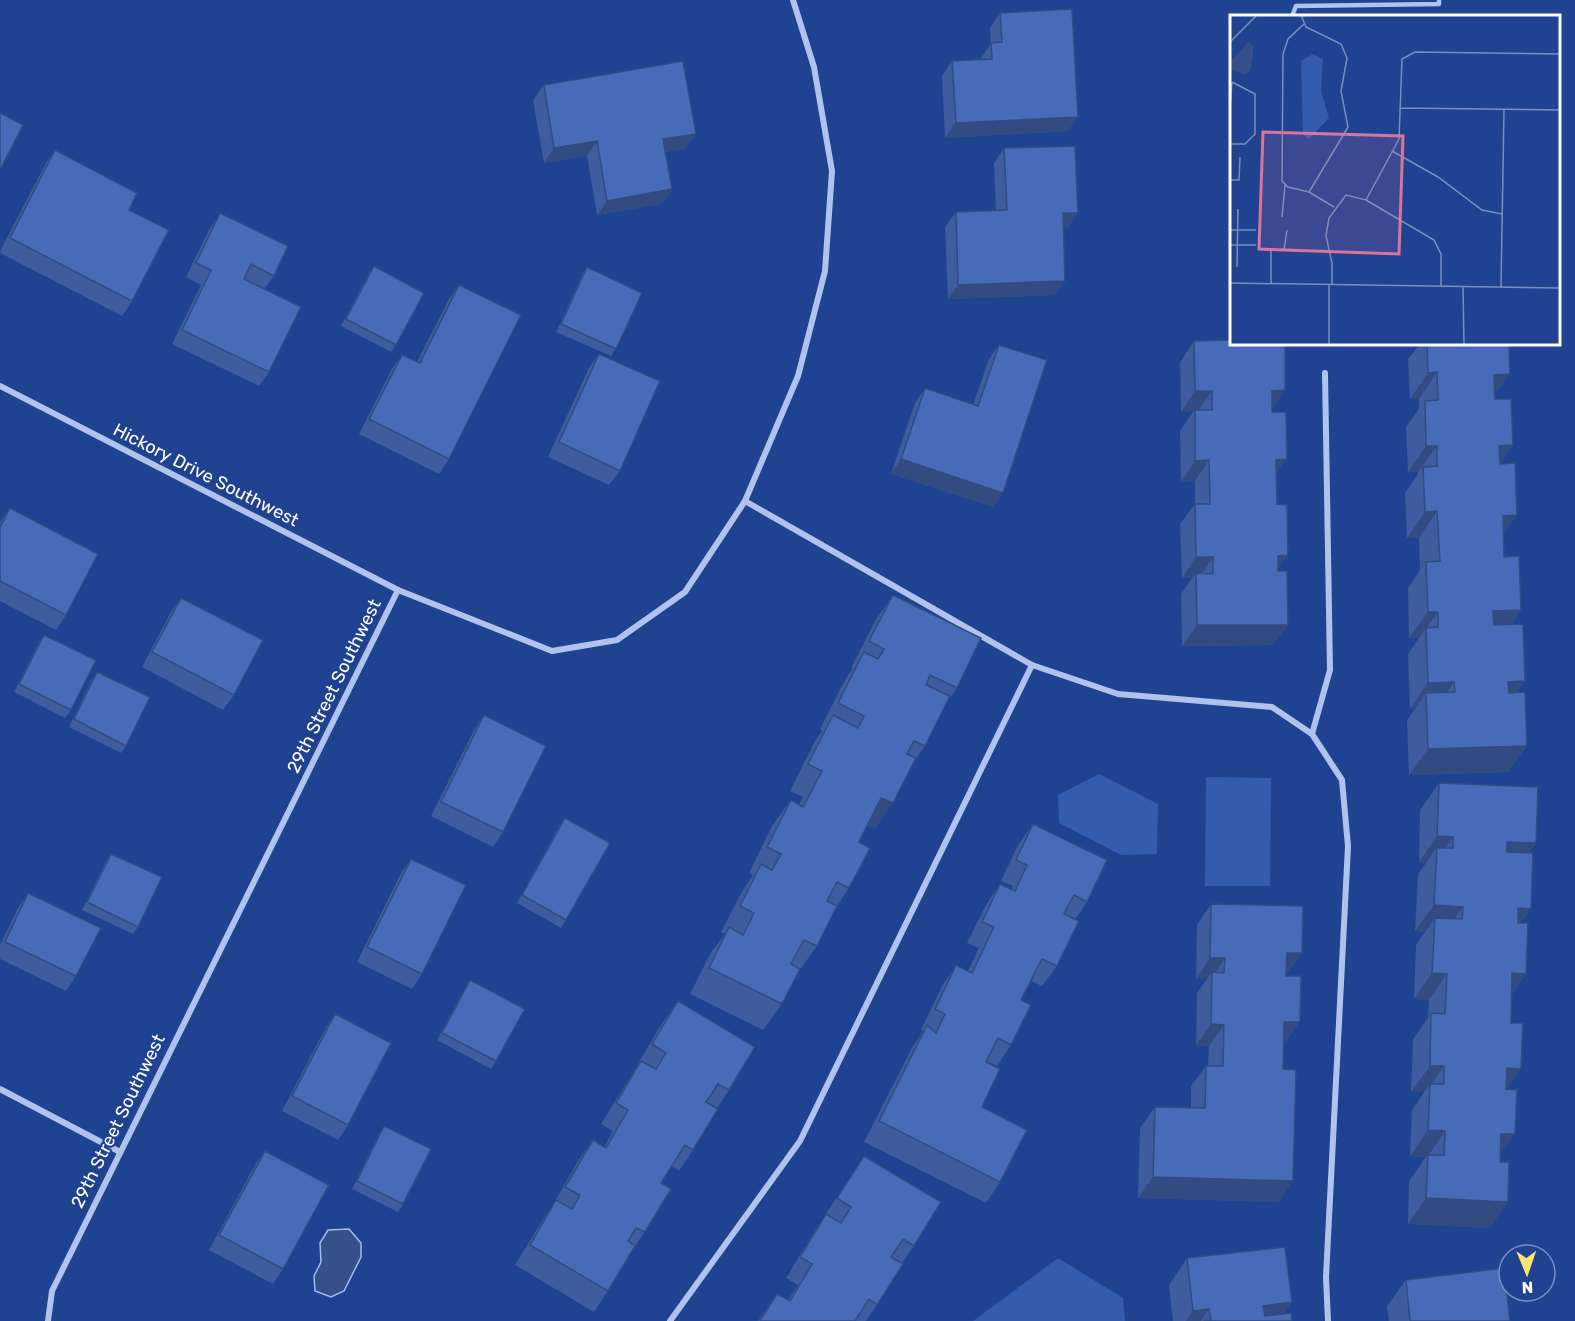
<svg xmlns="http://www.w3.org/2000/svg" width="1575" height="1321" viewBox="0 0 1575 1321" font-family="Rubik,sans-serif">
	<rect width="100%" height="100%" fill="#1f4291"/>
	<g fill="#335bae">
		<path d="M1099 774 1158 804 1157 854 1121 855 1059 823 1058 795Z"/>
		<path d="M1206 777 1271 778 1270 886H1205Z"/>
		<path d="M1058 1258 1123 1298 1125 1321H973Z"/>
	</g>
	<path fill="#37508a" stroke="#a3bcef" stroke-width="1.5" d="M349 1229 361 1243V1257L344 1291 331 1297 315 1291 314 1276 321 1262 320 1243 328 1230Z"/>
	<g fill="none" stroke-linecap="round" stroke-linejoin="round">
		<path stroke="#b0c3ed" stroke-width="4.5" d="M1292 16 1296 6 1439 4V0"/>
		<g stroke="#b0c3ed" stroke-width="6">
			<path d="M0 386 398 590"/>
			<path d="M745 501 1032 665 1118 694 1272 707 1312 734 1342 780 1348 846 1326 1277 1328 1321"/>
			<path d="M1312 734 1330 670 1325 373"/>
			<path d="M0 1089 120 1152"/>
			<path d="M48 1321 52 1291 398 590 552 651 617 640 685 592 745 501 798 376 825 271 832 171 814 67 793 0"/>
			<path d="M670 1321 800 1141 1032 665"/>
		</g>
	</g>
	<g fill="#3e5c9e">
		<path d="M1000 13 1068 131 945 138 942 76 952 61 981 59V58L991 44 990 28Z"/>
		<path d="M544 85 696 134 685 149 665 152 672 189 662 204 597 215 587 156 544 163 533 100Z"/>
		<path d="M1004 148 1078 213 1068 228H1063L1055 295 948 299 945 227 956 212 996 211 994 163Z"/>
		<path d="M55 150 129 210 132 301 122 316 0 253V251L45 165Z"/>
		<path d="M220 213 274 276 264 289 269 372 259 386 172 344 201 285 186 277 210 228Z"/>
		<path d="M374 266 396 345 391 352 341 326 369 273Z"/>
		<path d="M587 267 616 349 611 356 556 332 582 275Z"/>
		<path d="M459 285 449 459 439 474 359 434 392 369 402 355 417 362 449 299Z"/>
		<path d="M1194 341 1285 390 1272 409 1276 475 1278 570 1273 645 1182 646 1181 594 1192 578H1182L1180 524 1195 504V481L1181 482 1180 431 1193 412H1181L1180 362Z"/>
		<path d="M1420 344H1509L1494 396 1495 399 1513 445 1500 464 1517 515 1503 535 1504 557 1521 610 1512 624 1516 693 1509 772 1409 775 1407 720 1415 709H1410L1408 654 1419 638H1409L1408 588 1420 570 1419 538H1407L1405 493 1418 474V472H1408L1406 427 1419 409V399H1410L1408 359Z"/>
		<path d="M999 345 1003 493 993 507 891 474 915 403 925 388 973 405 989 359Z"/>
		<path d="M599 354 620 471 609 485 548 457 589 368Z"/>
		<path d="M10 508 66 615 56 630 0 601V522Z"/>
		<path d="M893 595 957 688 946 704 925 746 913 764 875 829 867 826 859 842 849 888 837 906 817 946 799 971 782 1004 763 1030 690 994 710 954 725 934 721 932 743 890 753 875 749 873 772 826 791 800 799 805 803 797 790 791 815 741 822 731 820 729 846 678 853 668H851L875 621Z"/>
		<path d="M181 598 234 695 223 710 142 667 171 612Z"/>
		<path d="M44 635 71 710 65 718 14 692 39 642Z"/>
		<path d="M97 672 126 746 121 753 69 727 92 679Z"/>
		<path d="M484 715 503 832 493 847 431 816 474 730Z"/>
		<path d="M1439 783 1536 843 1529 852 1521 923 1526 974 1512 994 1507 1089 1501 1155 1490 1228 1408 1224 1409 1181 1426 1157 1410 1156 1412 1110 1424 1092H1411L1413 1039 1428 1018 1429 1000 1414 999 1416 945 1425 932 1415 931 1418 874 1426 863 1419 862 1420 810Z"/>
		<path d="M565 818 566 920 561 928 517 903 559 826Z"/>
		<path d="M1033 824 1087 902 1075 920 1057 966 1042 986 1031 981 1021 1000 1011 1045 997 1066 986 1061 982 1107 1000 1182 986 1203 864 1142 913 1046 923 1031 921 1030 942 986 956 965 968 971 979 948 967 943 986 905 1000 884 1011 890 1013 886 1001 881 1018 845Z"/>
		<path d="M111 854 138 927 133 934 82 910 106 861Z"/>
		<path d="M411 859 422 974 412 989 357 962 401 873Z"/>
		<path d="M28 893 76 976 66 991 0 959V945L18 908Z"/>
		<path d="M1211 904 1287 974H1286V1043H1284L1279 1202 1138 1198 1140 1128 1155 1107 1191 1108V1086L1206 1066H1208L1209 1046 1196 1045 1197 993 1207 979H1196L1197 925Z"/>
		<path d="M470 980 496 1061 491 1069 437 1040 465 988Z"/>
		<path d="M678 1001 729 1090 717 1108 693 1150 679 1171 672 1166 661 1183 645 1232 635 1246 608 1291 594 1312 515 1265 542 1221 551 1208 578 1161 593 1140 604 1147 613 1131 601 1124 627 1082 638 1065H637L663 1022Z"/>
		<path d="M335 1014 348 1125 338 1140 282 1111 325 1029Z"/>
		<path d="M384 1126 403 1204 398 1212 352 1189 379 1134Z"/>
		<path d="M265 1151 283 1269 273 1284 209 1250 255 1165Z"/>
		<path d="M864 1156 914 1246 902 1263 877 1305 866 1321H758L777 1294 788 1300 798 1285 786 1278 812 1235Z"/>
		<path d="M1187 1258 1284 1314 1292 1321H1173L1169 1285Z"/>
		<path d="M1406 1280 1510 1321H1389L1387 1306Z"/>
	</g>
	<g fill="#324b81">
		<path d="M1078 117 1068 131 945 138 956 123Z"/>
		<path d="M696 134 685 149 653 154 663 139Z"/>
		<path d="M597 141 587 156 544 163 554 148Z"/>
		<path d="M672 189 662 204 597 215 607 201Z"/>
		<path d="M1063 213H1078L1068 228H1053Z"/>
		<path d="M1065 281 1055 295 948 299 958 285Z"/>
		<path d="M1437 372 1419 399H1410L1428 373Z"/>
		<path d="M1510 374 1491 400 1494 375Z"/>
		<path d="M1285 390 1271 411 1272 391Z"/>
		<path d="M1195 391H1212L1197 412 1195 410 1193 412H1181Z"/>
		<path d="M1513 445 1494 472 1499 446Z"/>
		<path d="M1426 446H1437L1418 472H1408Z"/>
		<path d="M901 459 1003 493 993 507 891 474Z"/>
		<path d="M1287 459 1272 480 1276 460Z"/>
		<path d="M1209 460 1195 481 1181 482 1195 461Z"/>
		<path d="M1437 511 1419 538H1407L1425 512Z"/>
		<path d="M1517 515 1499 541 1503 516Z"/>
		<path d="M1288 555 1273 576 1278 556Z"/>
		<path d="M1196 557H1213L1199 578 1196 573 1192 578H1182Z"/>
		<path d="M1521 610 1503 637 1475 638 1493 611Z"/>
		<path d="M1428 612H1438L1419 638H1409Z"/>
		<path d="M1197 625H1288L1273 645 1182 646Z"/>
		<path d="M1525 681 1506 707 1508 682Z"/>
		<path d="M1454 682 1436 708 1426 693 1415 709H1410L1428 683Z"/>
		<path d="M1527 746 1509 772 1409 775 1428 749Z"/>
		<path d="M881 798 893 803 875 829 862 824Z"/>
		<path d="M1437 836 1453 837 1436 861 1437 848 1426 863 1419 862Z"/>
		<path d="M1507 842 1536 843 1518 869 1489 868Z"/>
		<path d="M1434 905 1463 907 1444 933 1435 918 1425 932 1415 931Z"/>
		<path d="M1518 908 1531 909 1512 935Z"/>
		<path d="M1287 953H1302L1287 974 1272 973Z"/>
		<path d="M1210 958H1225L1212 977V972L1207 979H1196Z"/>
		<path d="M1432 973 1447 974 1429 1000 1414 999Z"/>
		<path d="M1512 973 1526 974 1507 1000Z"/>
		<path d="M1284 1022H1300L1286 1043H1270Z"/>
		<path d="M1211 1024 1224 1025 1209 1046 1196 1045Z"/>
		<path d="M1430 1066H1444L1430 1086V1084L1424 1092H1411Z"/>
		<path d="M1507 1068 1521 1069 1503 1095Z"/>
		<path d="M1428 1130 1445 1131 1428 1156V1155L1426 1157 1410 1156Z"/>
		<path d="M1501 1134H1515L1496 1160Z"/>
		<path d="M1153 1177 1293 1181 1279 1202 1138 1198Z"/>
		<path d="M1426 1198 1508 1202 1490 1228 1408 1224Z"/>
		<path d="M1292 1302 1279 1321H1252L1263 1306Z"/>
		<path d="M1209 1309 1201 1321H1186L1193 1311Z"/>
	</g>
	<g fill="#486bb8" stroke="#324b81" stroke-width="1.5">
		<path d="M1072 9 1078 117 956 123 952 61 992 59 991 43 1002 42 1000 13Z"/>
		<path d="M683 61 696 134 663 139 672 189 607 201 597 141 554 148 544 85Z"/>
		<path d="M0 113 23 125 0 170Z"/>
		<path d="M1075 146 1078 213H1063L1065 281 958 285 956 212 1007 210 1004 148Z"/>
		<path d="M55 150 137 193 129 210 169 230 132 301 10 238Z"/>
		<path d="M220 213 288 246 274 276 251 264 244 279 301 307 269 372 182 330 211 270 196 263Z"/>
		<path d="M374 266 424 293 396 345 346 319Z"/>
		<path d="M587 267 642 293 616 349 561 324Z"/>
		<path d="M459 285 521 315 449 459 369 419 402 355 420 363Z"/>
		<path d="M1232 340V344H1285V390L1272 391V412H1286L1287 459 1276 460 1277 504 1287 505 1288 555 1278 556V571H1287L1288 625H1197L1196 573 1213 574V557H1196L1195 504H1210L1209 460 1195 461V410H1212V391H1195L1194 341Z"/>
		<path d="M1427 344H1509L1510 374 1494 375 1495 399H1511L1513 445 1499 446 1500 464 1515 463 1517 515 1503 516 1504 557 1519 556 1521 610 1493 611 1494 625 1523 624 1525 681 1508 682 1509 693 1525 692 1527 746 1428 749 1426 693 1455 692 1454 682 1428 683 1426 628 1438 627V612H1428L1426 562 1440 561 1437 511 1425 512 1423 467 1437 466V446H1426L1425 401 1438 400 1437 372 1428 373Z"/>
		<path d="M999 345 1047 360 1003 493 901 459 925 388 978 406Z"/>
		<path d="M599 354 660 381 620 471 559 442Z"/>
		<path d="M10 508 98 554 66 615 0 581V527Z"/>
		<path d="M893 595 981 638 957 688 930 675 926 685 950 696 925 746 914 741 907 754 916 758 893 803 881 798 859 842 870 848 849 888 837 882 827 901 837 906 817 946 804 940 791 964 800 969 782 1004 709 968 729 927 743 935 754 913 740 906 761 864 772 870 781 854 767 847 791 800 803 807 822 771 808 764 833 715 858 728 864 716 838 703 864 652 878 659 884 649 869 641Z"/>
		<path d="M181 598 263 640 234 695 152 652Z"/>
		<path d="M44 635 96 660 71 710 19 684Z"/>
		<path d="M97 672 150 697 126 746 74 719Z"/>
		<path d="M484 715 546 746 503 832 441 802Z"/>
		<path d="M1439 783 1538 787 1536 843 1507 842V852L1533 853 1531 909 1518 908V923H1528L1526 974 1512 973 1511 1023H1523L1521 1069 1507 1068 1506 1089 1517 1090 1515 1134H1501L1500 1162H1509L1508 1202 1426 1198 1428 1155H1444L1445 1131 1428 1130 1430 1084H1444V1066H1430L1431 1013 1445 1014 1447 974 1432 973 1435 918 1462 919 1463 907 1434 905 1437 848H1453V837L1437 836Z"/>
		<path d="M565 818 610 843 566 920 522 895Z"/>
		<path d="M1033 824 1107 860 1087 902 1074 895 1064 914 1079 921 1057 966 1042 959 1021 1000 1031 1005 1011 1045 998 1038 986 1062 1000 1069 982 1107 1027 1130 1000 1182 879 1121 927 1025 936 1033 945 1014 935 1009 956 965 972 973 994 927 982 922 1000 884 1015 891 1027 865 1016 860Z"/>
		<path d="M111 854 162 877 138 927 87 902Z"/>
		<path d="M411 859 466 885 422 974 367 947Z"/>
		<path d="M28 893 101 928 76 976 5 942Z"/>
		<path d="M1211 904 1303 906 1302 953H1287L1286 976H1301L1300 1022H1284L1283 1069 1296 1070 1293 1181 1153 1177 1155 1107 1205 1108 1206 1066H1223L1224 1025 1211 1024 1212 972 1224 973 1225 958H1210Z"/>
		<path d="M470 980 525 1009 496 1061 442 1033Z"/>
		<path d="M678 1001 755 1047 729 1090 718 1084 706 1102 718 1109 693 1150 685 1145 661 1183 671 1189 645 1232 636 1228 628 1241 635 1246 608 1291 530 1245 556 1200 572 1209 580 1195 565 1187 593 1140 606 1148 628 1110 616 1103 641 1061 656 1069 666 1053 652 1044Z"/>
		<path d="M335 1014 391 1043 348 1125 292 1096Z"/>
		<path d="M384 1126 431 1149 403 1204 357 1181Z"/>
		<path d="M265 1151 329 1185 283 1269 219 1235Z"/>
		<path d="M864 1156 941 1202 914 1246 903 1239 891 1257 903 1264 877 1305 869 1299 855 1321H760L777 1294 790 1301 812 1264 800 1257 826 1214 841 1223 851 1207 837 1198Z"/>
		<path d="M1285 1247 1292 1302 1263 1306 1265 1316 1291 1313 1292 1321H1204L1211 1320 1209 1309 1193 1311 1187 1258Z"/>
		<path d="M1504 1268 1510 1321H1410L1406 1280Z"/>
	</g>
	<g text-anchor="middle" stroke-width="4.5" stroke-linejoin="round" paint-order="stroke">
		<g font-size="18" fill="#fff" stroke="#1f4291">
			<text transform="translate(206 475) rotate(27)" y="6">Hickory Drive Southwest</text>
			<text transform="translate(334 686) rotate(-64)" y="6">29th Street Southwest</text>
			<text transform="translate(118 1121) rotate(-64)" y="6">29th Street Southwest</text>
		</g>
	</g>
	<g transform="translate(1230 15)">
		<rect width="330" height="330" fill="#1f4291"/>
		<path d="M83 39 93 44 91 76 99 103 79 124 73 120 71 46Z" fill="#335bae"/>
		<path d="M18 27 23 31V41L20 56 15 60 0 54V47Z" fill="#37508a"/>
		<path fill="none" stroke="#798ebd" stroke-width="1.5" d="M71 0 76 12 111 29 117 43 111 76 118 112 79 177M74 9 58 24 53 39 52 166 58 172 79 177 104 192M0 27 27 0M0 92 2 67M170 93 330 95M0 129H15L25 119V79L2 67M162 136 208 162 252 195 272 199M0 165H9L10 142M136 185 204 225 211 239V271M52 202 55 170M0 215H26M0 230H26M7 252 8 194M0 268 330 273M41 269V234L54 235 57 215M102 270V248L96 221 99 203 116 180 136 185 169 124 172 44 185 37 330 39M233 271 234 330M271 272 274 95M99 330V270"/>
		<path fill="#da749d" fill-opacity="0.15" stroke="#da749d" stroke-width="3" d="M33 117 173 121 169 239 29 234Z"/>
		<rect width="330" height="330" fill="none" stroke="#fff" stroke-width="3"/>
	</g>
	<g transform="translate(1527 1273) rotate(178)"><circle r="28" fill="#1f4291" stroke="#798ebd" stroke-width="1.5"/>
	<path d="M0-4.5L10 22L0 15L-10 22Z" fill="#fbe570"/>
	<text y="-9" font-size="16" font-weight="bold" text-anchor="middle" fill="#ffffff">N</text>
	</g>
</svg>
